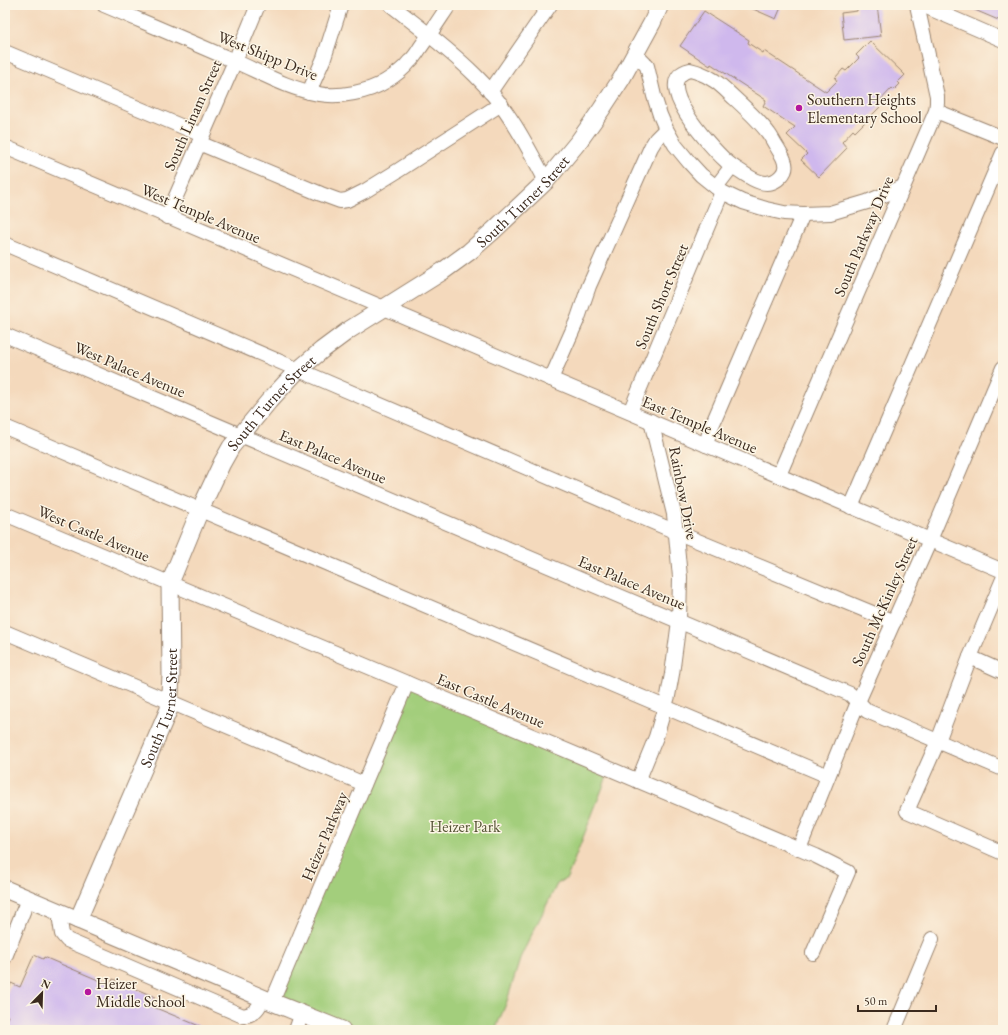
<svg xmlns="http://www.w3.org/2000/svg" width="1008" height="1035" viewBox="0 0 1008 1035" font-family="'EB Garamond',serif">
	<rect width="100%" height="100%" fill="#fcf5e5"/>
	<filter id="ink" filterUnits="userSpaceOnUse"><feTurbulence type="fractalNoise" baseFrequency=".025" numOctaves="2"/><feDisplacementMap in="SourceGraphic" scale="8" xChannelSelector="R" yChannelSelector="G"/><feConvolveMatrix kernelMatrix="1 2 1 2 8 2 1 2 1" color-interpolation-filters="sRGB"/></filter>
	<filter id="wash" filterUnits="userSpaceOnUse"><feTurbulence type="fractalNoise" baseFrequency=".012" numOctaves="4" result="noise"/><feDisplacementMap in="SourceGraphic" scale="16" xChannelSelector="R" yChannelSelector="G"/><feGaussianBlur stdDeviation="0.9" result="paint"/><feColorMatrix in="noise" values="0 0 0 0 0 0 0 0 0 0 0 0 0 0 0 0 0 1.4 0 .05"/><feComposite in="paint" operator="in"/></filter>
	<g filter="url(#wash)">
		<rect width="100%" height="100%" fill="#f4d9bc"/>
		<path fill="#a3ce7b" stroke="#6f7c4c" d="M407 683 610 769 567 878 557 884 521 956 506 1004 495 1030H342L272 1002Z"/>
		<g id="blocks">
			<g fill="#cfb8ed">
				<path d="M744 5H782L776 19Z"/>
				<path d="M857 5H877L881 36 844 40 841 13 857 11Z"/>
				<path d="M963 5H1003V22Z"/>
				<path d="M704 11 749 40 748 43 763 53 764 51 826 92 837 81 835 78 843 69 846 71 859 58 856 55 870 41 905 75 898 82 900 84 894 90 892 88 877 104 880 107 855 132 853 130 842 142 847 148 819 177 801 160 807 154 787 135 795 127 763 106 766 100 711 64 710 66 680 46Z"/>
				<path d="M34 955 43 959 44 957 110 985 113 979 155 997 151 1006 209 1030H5V1022L8 1016 5 1015V998L11 983 20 987Z"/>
			</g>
		</g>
	</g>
	<g filter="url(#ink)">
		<use href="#blocks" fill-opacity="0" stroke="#98826d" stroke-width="1"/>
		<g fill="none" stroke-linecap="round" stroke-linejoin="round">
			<defs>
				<g id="minor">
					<path d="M104 5C146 23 189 41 232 60 260 72 288 89 319 94 339 98 369 92 386 81 394 76 403 70 409 62 414 58 417 53 420 48 430 34 439 20 449 5"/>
					<path d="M391 5C419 27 449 49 475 75 506 105 526 143 546 181"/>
					<path d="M922 5 1003 40"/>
					<path d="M5 52 202 135"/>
					<path d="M635 54 647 66 654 96 660 115 666 129 675 145 689 162 701 175 722 192 743 202 766 209 784 213 803 214 830 213 867 202 903 187"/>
					<path d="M690 70C698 72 704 74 710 78 718 82 725 89 731 95 744 107 759 120 769 134 772 138 774 143 777 147 779 151 783 156 784 160 787 167 785 172 781 176 768 190 753 180 740 171 735 168 730 165 726 161 711 147 648 80 690 70Z"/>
					<path d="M309 92 324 58 341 5"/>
					<path d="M490 92 550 5"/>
					<path d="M936 111 1003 138"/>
					<path d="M199 143 321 194 340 201 347 200 365 191 399 170 501 104"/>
					<path d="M5 147 1003 571"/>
					<path d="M716 187 732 166"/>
					<path d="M167 217 235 61 258 5"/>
					<path d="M5 244 299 370 676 532 894 622"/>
					<path d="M5 335 850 694 867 711 1003 769"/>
					<path d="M551 379 578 318 589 286 651 147 656 139 666 129"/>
					<path d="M630 412 722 192"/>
					<path d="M5 427 665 707 828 776"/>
					<path d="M706 445 710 430 803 214"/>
					<path d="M779 475 936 111 937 103V96L917 5"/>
					<path d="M851 507 1003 153"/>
					<path d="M5 514 407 683 816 856 848 872 813 953"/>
					<path d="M1003 579 970 657 938 741 907 811 1003 853"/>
					<path d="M5 632 364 784"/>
					<path d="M970 657 1003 672"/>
					<path d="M638 781 656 737 668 696 672 674 679 621 680 577 674 514 651 421"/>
					<path d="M799 849 858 702 930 540 1003 368"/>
					<path d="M61 913 60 921 62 934 67 940 243 1016C245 1015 248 1015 250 1014 256 1012 261 1004 263 998"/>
					<path d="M5 957 28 899"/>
					<path d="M272 1002 407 683"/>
					<path d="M296 1030 302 1013"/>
					<path d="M894 1030 932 939"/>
				</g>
				<g id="major">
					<path d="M5 889 272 1002 342 1030"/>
					<path id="s1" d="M78 920 169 709 171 676 170 583 200 510 222 463 231 447 269 401 296 372 322 350 349 330 443 271 469 252 493 231 546 181 579 141 601 110 622 78 652 23 660 5"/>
				</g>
			</defs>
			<use href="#minor" stroke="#98826d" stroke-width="16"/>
			<use href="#major" stroke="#98826d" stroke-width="19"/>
			<use href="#minor" stroke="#fff" stroke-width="14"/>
			<use href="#major" stroke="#fff" stroke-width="17"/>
		</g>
	</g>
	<g fill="#b5179e" stroke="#fcf5e5" stroke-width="1.5">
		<circle cx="799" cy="108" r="4"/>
		<circle cx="88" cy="992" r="4"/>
	</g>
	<g text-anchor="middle" stroke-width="3" stroke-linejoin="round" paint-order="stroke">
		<g font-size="16" fill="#3b2a1e" stroke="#fcf5e5">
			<text transform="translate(268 55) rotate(22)" y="6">West Shipp Drive</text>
			<text transform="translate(192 115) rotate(-66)" y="6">South Linam Street</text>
			<text dy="6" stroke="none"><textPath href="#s1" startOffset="889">South Turner Street</textPath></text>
			<text transform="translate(201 213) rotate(23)" y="6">West Temple Avenue</text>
			<text transform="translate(863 236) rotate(-67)" y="6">South Parkway Drive</text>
			<text transform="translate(661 296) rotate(-67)" y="6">South Short Street</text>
			<text transform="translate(130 369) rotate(23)" y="6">West Palace Avenue</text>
			<text dy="6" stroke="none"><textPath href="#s1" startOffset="565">South Turner Street</textPath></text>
			<text transform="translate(700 424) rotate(23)" y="6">East Temple Avenue</text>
			<text transform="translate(333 456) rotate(23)" y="6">East Palace Avenue</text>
			<text transform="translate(684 493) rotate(79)" y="6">Rainbow Drive</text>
			<text transform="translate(94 533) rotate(23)" y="6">West Castle Avenue</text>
			<text transform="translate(632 582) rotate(23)" y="6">East Palace Avenue</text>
			<text transform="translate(884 601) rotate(-66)" y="6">South McKinley Street</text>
			<text transform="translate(491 700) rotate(23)" y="6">East Castle Avenue</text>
			<text dy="6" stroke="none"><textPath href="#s1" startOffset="229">South Turner Street</textPath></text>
			<text transform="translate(324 836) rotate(-67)" y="6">Heizer Parkway</text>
		</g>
		<g font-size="16" fill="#3b2a1e" stroke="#fcf5e5" text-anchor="start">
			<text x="807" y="105">Southern Heights<tspan x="807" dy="18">Elementary School</tspan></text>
			<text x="96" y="989">Heizer<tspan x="96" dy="18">Middle School</tspan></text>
		</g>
		<g font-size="16" fill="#555335" stroke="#fcf5e5">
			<text x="465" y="832">Heizer Park</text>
		</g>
	</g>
	<rect width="1008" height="1035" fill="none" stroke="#fcf5e5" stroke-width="20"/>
	<g transform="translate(42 993) rotate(23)" stroke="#fcf5e5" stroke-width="3" paint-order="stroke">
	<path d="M0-3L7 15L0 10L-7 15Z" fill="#3b2a1e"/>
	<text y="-6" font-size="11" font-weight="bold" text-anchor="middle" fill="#3b2a1e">N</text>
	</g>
	<path d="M858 1005v6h78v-6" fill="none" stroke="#3b2a1e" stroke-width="2"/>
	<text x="864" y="1005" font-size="12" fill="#3b2a1e" stroke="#fcf5e5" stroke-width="3" paint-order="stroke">50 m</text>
</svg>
